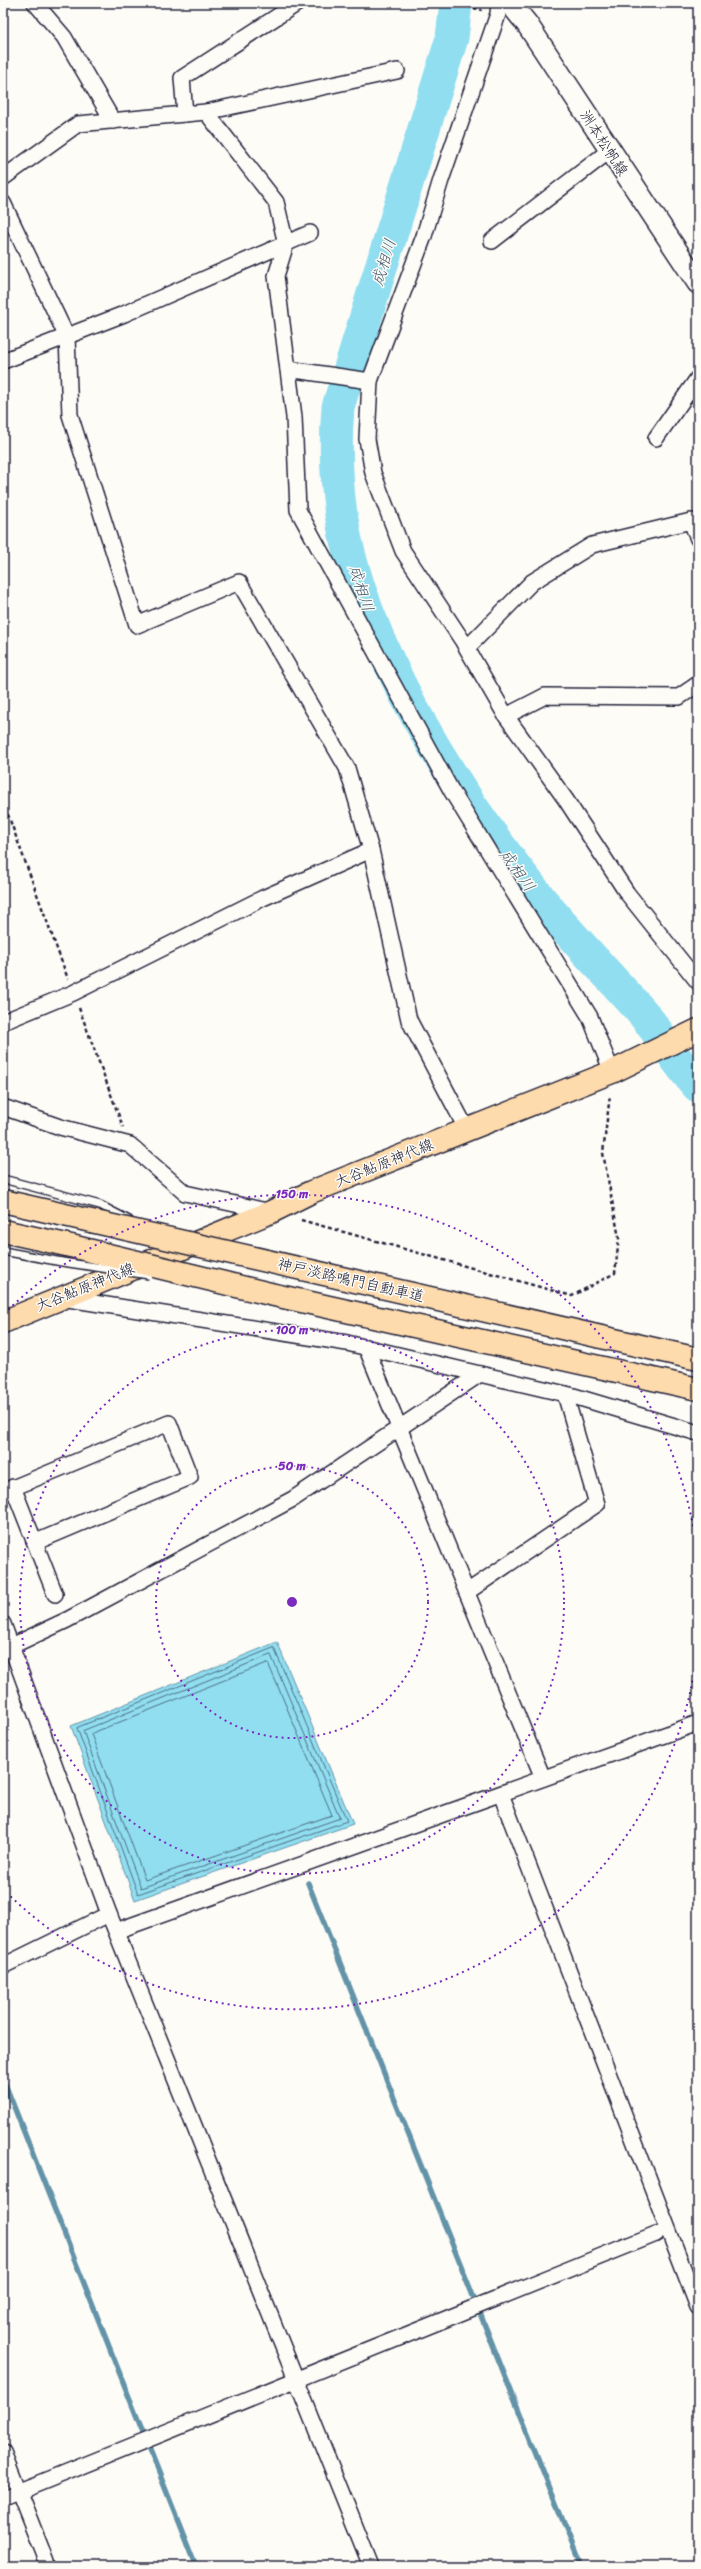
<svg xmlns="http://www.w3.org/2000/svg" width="701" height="2569" viewBox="0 0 701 2569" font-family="Sriracha,'Klee One',sans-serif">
	<rect width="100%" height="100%" fill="#fdfcf7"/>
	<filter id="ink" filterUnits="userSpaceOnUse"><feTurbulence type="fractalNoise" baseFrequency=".025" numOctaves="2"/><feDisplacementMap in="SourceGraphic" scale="8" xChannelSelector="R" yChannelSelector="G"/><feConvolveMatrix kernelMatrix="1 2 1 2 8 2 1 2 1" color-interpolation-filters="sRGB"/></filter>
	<g filter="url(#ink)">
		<path fill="#90def0" stroke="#6493a8" d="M277 1642 353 1824 135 1900 71 1726Z"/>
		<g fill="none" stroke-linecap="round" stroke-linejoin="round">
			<g stroke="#4e6d83" stroke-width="1">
				<path d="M274 1648 347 1821 138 1894 77 1728Z"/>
				<path d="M271 1655 340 1818 141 1888 83 1731Z"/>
				<path d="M268 1663 332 1815 145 1880 91 1734Z"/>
			</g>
			<g stroke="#6493a8" stroke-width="5.5">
				<path d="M308 1883 581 2566"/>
				<path d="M3 2079 196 2566"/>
			</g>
			<path stroke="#90def0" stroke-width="33" d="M456 3 452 38 338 407C335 443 336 479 341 514 361 645 459 799 542 901 573 939 608 974 640 1010 661 1034 676 1063 698 1086"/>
			<defs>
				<g id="lane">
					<path d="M3 1179 100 1205 129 1220"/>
					<path d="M3 1251 62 1262"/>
				</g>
				<g id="street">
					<path d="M35 3 64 37 113 121"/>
					<path d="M499 3 498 14 441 180 424 236 370 381 367 439 373 473 403 551 462 640 506 716 566 800 627 893 698 982"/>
					<path d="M397 71 206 112 276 202 286 244 276 276 294 417 298 510 451 790 590 1017 612 1072"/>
					<path d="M185 114 182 78 298 3"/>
					<path d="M3 178 78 124 206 112"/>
					<path d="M3 203 67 337 70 415 137 625 239 582 347 768 371 850 409 1020 467 1130"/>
					<path d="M492 241 609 151"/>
					<path d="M3 361 124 314 310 233"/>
					<path d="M288 369 370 381"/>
					<path d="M656 438 698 378"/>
					<path d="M467 648 532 582 592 545 691 521 698 539"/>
					<path d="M506 716 545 696 679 697 698 684"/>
					<path d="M3 1022 73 993 263 898 371 850"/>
					<path d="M3 1107 60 1127 130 1145 185 1193 271 1212"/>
					<path d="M62 1298 347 1343 570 1395 698 1433"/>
					<path d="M366 1347 543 1778"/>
					<path d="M13 1487 55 1594"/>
					<path d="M3 1492 169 1423 190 1477 36 1542"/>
					<path d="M467 1592 597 1504 565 1394"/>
					<path d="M3 1624 109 1914 371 2566"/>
					<path d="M3 1650 67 1620 293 1499 480 1374"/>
					<path d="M501 1794 698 2307"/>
					<path d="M116 1931 698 1723"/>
					<path d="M3 1966 109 1914"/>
					<path d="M3 2452 48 2566"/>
					<path d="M3 2498 656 2234"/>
				</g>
				<path id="secondary" d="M510 3 527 24 698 283"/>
				<path id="primary" d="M3 1322 271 1212 311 1192 612 1072 698 1030"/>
				<g id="highway">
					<path d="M3 1201 91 1221"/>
					<path d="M3 1231 71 1246"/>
				</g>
			</defs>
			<use href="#lane" stroke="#22223b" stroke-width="10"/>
			<use href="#street" stroke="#22223b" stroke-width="18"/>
			<use href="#secondary" stroke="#22223b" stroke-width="24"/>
			<use href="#primary" stroke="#22223b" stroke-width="25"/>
			<use href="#highway" stroke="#22223b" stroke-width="25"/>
			<g stroke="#22223b" stroke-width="2.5" stroke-dasharray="4 3" stroke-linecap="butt">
				<path d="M453 3 482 10"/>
				<path d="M3 801 68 979"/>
				<path d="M79 1008 123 1127"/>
				<path d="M301 1220 572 1296 615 1273 619 1238 603 1153 610 1095"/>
			</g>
			<use href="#lane" stroke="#fdfcf7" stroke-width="7"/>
			<use href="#street" stroke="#fdfcf7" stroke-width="15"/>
			<use href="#secondary" stroke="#fdfcf7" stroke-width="21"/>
			<use href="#primary" stroke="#fedbac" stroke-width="22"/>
			<use href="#highway" stroke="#fedbac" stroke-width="22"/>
			<defs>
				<path id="lane-bridge" d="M62 1262 149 1275"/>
				<g id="highway-bridge">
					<path d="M91 1221 698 1359"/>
					<path d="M71 1246 270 1294 698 1389"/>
				</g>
			</defs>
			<use href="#lane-bridge" stroke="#22223b" stroke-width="10" stroke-linecap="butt"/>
			<use href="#highway-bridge" stroke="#22223b" stroke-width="25" stroke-linecap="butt"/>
			<use href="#lane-bridge" stroke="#fdfcf7" stroke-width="7"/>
			<use href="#highway-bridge" stroke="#fedbac" stroke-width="22"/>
		</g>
	</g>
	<g fill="none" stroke="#7b2cbf" stroke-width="2" stroke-dasharray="2 4">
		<circle cx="292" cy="1602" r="136"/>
		<circle cx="292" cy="1602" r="272"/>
		<path d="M698 1645A408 408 0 0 1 4 1890M4 1314A408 408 0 0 1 698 1559"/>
	</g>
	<g text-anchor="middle" stroke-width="3" stroke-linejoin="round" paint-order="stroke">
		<g font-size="15" fill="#22223b" stroke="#fdfcf7">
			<text transform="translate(604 143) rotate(57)" y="5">洲本松帆線</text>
			<text transform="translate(384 1163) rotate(-22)" y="5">大谷鮎原神代線</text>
			<text transform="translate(351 1280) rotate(13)" y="5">神戸淡路鳴門自動車道</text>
			<text transform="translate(85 1287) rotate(-22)" y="5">大谷鮎原神代線</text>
		</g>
		<g font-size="16" font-style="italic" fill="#435a71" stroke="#fdfcf7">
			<text transform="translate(383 262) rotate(-73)" y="6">成相川</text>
			<text transform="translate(362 588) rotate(72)" y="6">成相川</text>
			<text transform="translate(518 870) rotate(54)" y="6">成相川</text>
		</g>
	</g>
	<circle cx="292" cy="1602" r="6" fill="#7b2cbf" stroke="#fdfcf7" stroke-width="2"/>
	<g font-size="12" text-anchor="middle" font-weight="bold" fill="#7b2cbf" stroke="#fdfcf7" stroke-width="3" stroke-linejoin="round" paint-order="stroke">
		<text x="292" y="1198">150 m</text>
		<text x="292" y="1334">100 m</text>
		<text x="292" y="1470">50 m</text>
	</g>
	<rect width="701" height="2569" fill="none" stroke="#fdfcf7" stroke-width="16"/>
	<rect x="8" y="8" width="685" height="2553" fill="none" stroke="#22223b" stroke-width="1.5" filter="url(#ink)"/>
</svg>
